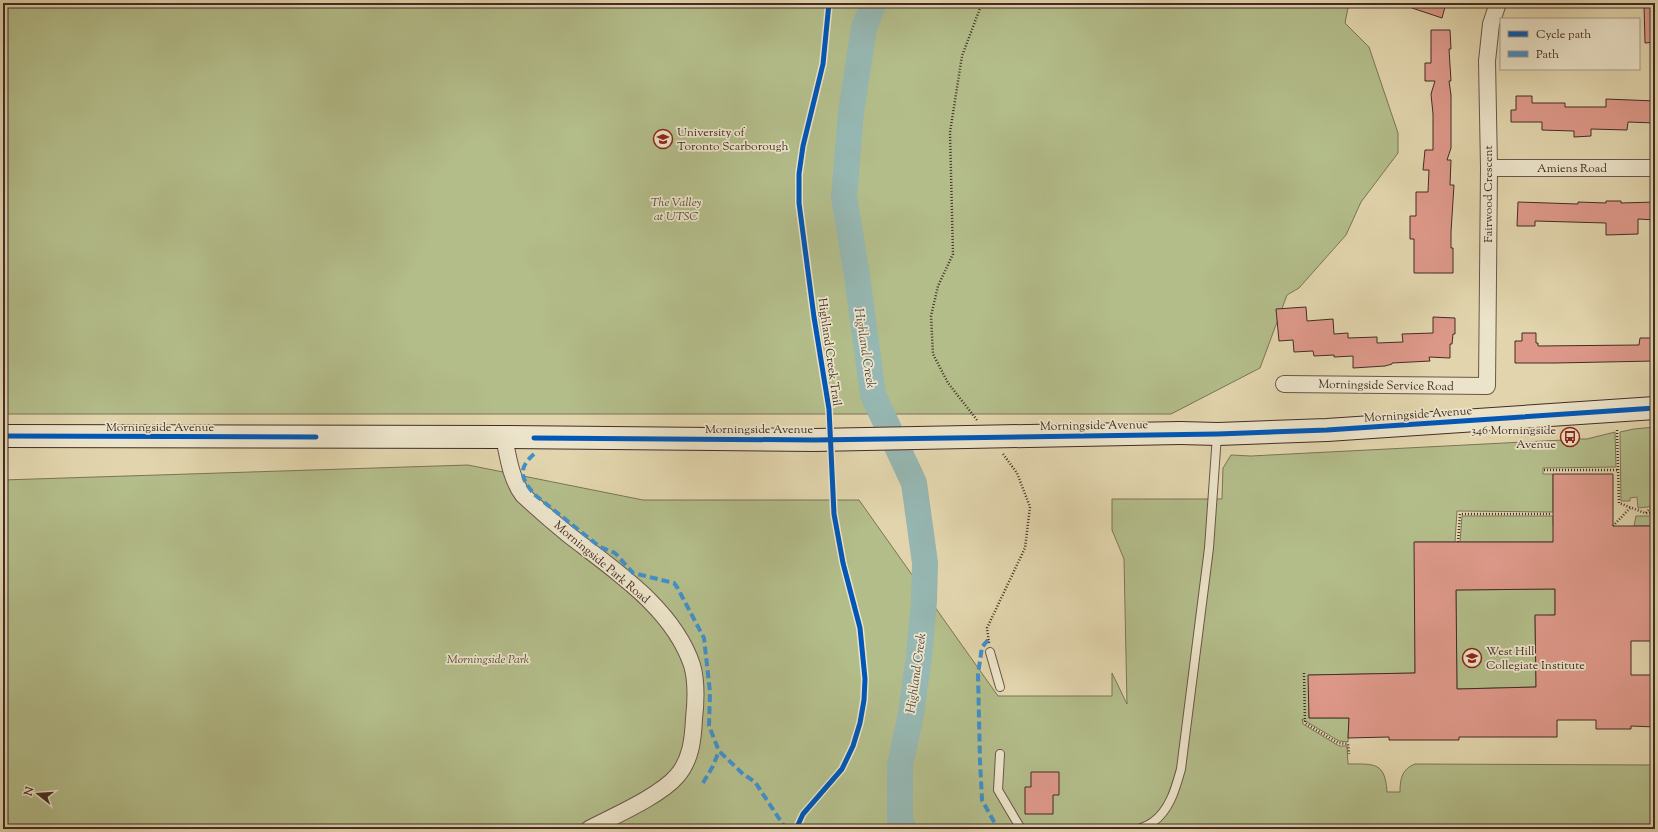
<svg xmlns="http://www.w3.org/2000/svg" width="1658" height="832" viewBox="0 0 1658 832" font-family="'Sorts Mill Goudy',serif">
	<rect width="100%" height="100%" fill="#e2d5ad"/>
	<filter id="stains"><feTurbulence type="fractalNoise" baseFrequency=".005" numOctaves="4"/><feColorMatrix values="0 0 0 0 .2 0 0 0 0 .09 0 0 0 0 .02 0 0 0 .5 -.17"/></filter>
	<radialGradient id="worn" r=".72"><stop offset=".6" stop-color="#630" stop-opacity="0"/><stop offset="1" stop-color="#630" stop-opacity=".3"/></radialGradient>
	<g fill="#b3bd8a" stroke="#7b7458">
		<path d="M3 3H1349L1345 23 1369 47 1398 133V153L1361 202 1346 235 1299 288 1287 295 1260 368 1171 414H3Z"/>
		<path d="M1655 427V501L1648 507 1638 508 1637 497 1630 498V501H1621L1620 432 1634 429Z"/>
		<path d="M1615 432 1616 467 1543 468V474H1553V512L1457 511 1455 542H1415V673L1309 675V718H1349L1348 742 1339 741 1302 719 1303 724 1339 746H1347L1348 764C1375 764 1385 762 1387 792H1400C1400 779 1402 769 1415 764L1655 765V829H3V480L468 465 643 500H859L998 696H1112V673L1127 704 1124 559 1112 530V499H1222L1223 468 1231 455 1251 456 1563 440V444H1575V439H1587Z"/>
		<path d="M1462 516H1553V525H1592L1593 542H1460Z"/>
		<path d="M1636 516H1655V526H1634Z"/>
		<path d="M1555 589V615L1535 616 1536 687 1457 689 1456 590Z"/>
	</g>
	<g fill="none" stroke-linecap="round" stroke-linejoin="round">
		<path stroke="#96b7b2" stroke-width="26" d="M874 3 864 28 851 112 844 197 857 276 873 395 914 483 925 563 924 601 919 656 911 714 900 765V820L904 829"/>
	</g>
	<g fill="#de998a" stroke="#432c25" fill-rule="evenodd">
		<path d="M1404 3H1446L1442 18 1403 5Z"/>
		<path d="M1644 5H1655V42L1645 43Z"/>
		<path d="M1431 30H1450L1451 49H1449L1451 81H1449L1451 95V148L1447 160H1451L1450 185H1454L1451 232V248H1453V273H1414V239H1410V216H1416V192H1428L1429 170H1423L1425 150H1433V114L1431 94 1435 81H1425V63H1431Z"/>
		<path d="M1516 96H1532V103H1565V107H1606V99L1655 101V123L1628 122 1627 130 1591 129V136L1574 137V131L1542 130V122H1511V110H1516Z"/>
		<path d="M1606 201H1621V203L1655 202V220L1638 219V234L1606 235V223L1535 221V226H1517L1518 202 1578 204V202L1606 203Z"/>
		<path d="M1306 307 1307 321 1333 319 1334 334 1348 333V338L1377 337V343L1403 342 1402 334 1433 333V317L1455 318V334H1453L1452 344H1450V358L1429 357 1430 361 1392 363V364L1385 366 1353 368V356L1334 357V355L1314 356 1313 351 1294 352 1293 340 1279 341 1276 309Z"/>
		<path d="M1522 333H1536V343H1538V346L1639 345 1640 338H1655V361L1555 363H1515V341H1522Z"/>
		<path d="M1553 474H1613V526H1655V641H1631V675H1655V727L1631 726V729H1596V720H1557V737H1459V740H1389V737L1348 738 1349 718H1309L1308 675 1415 673 1414 542H1553ZM1555 589V615H1535L1536 687 1457 689 1456 590Z"/>
		<path d="M1031 772H1059V795H1053V814H1025V787H1031Z"/>
	</g>
	<g fill="none" stroke-linecap="round" stroke-linejoin="round">
		<defs>
			<g id="service">
				<path d="M990 652 1000 687"/>
				<path d="M1000 754 998 790 1021 829"/>
				<path d="M1139 829C1144 827 1149 825 1153 822 1170 810 1176 787 1181 769L1209 548 1217 435"/>
			</g>
			<g id="minor">
				<path d="M1489 168H1655"/>
				<path d="M1284 384 1487 386 1489 168 1487 61 1491 24 1498 3"/>
				<path d="M504 437C508 457 511 479 523 495 538 509 553 522 569 535 614 570 673 608 692 665 697 682 696 701 694 719 693 739 691 760 677 776 660 796 614 816 589 829"/>
			</g>
			<g id="secondary">
				<path d="M1180 433 1218 434 1327 430 1655 408"/>
				<path d="M3 436 504 437 815 440"/>
			</g>
		</defs>
		<use href="#service" stroke="#6b5647" stroke-width="10"/>
		<use href="#minor" stroke="#6b5647" stroke-width="18"/>
		<use href="#secondary" stroke="#432c25" stroke-width="24"/>
		<g stroke="#432c25" stroke-width="2.5" stroke-dasharray="1 2" stroke-linecap="butt">
			<path d="M977 420 948 383 933 354 931 316 938 286 953 254 950 132 962 56 982 3"/>
			<path d="M1617 430 1619 503 1645 513H1655"/>
			<path d="M1544 470H1618"/>
			<path d="M1646 513 1655 503"/>
			<path d="M1613 526 1630 508"/>
			<path d="M1458 542 1460 514H1552"/>
			<path d="M989 643 987 628 1025 548 1030 507 1017 473 1003 454"/>
			<path d="M1304 673 1305 723 1338 743 1348 744 1349 754"/>
		</g>
		<use href="#service" stroke="#ece4ca" stroke-width="8"/>
		<use href="#minor" stroke="#ece4ca" stroke-width="16"/>
		<use href="#secondary" stroke="#ece4ca" stroke-width="22"/>
		<defs>
			<path id="secondary-bridge" d="M815 440 1180 433"/>
		</defs>
		<use href="#secondary-bridge" stroke="#432c25" stroke-width="24" stroke-linecap="butt"/>
		<use href="#secondary-bridge" stroke="#ece4ca" stroke-width="22"/>
		<g stroke="#4090cb" stroke-width="4" stroke-dasharray="8 4" stroke-linecap="butt">
			<path d="M534 454C517 469 521 479 535 495L600 547 615 553 633 573 670 582 674 583 677 587 704 638 710 692 709 726 719 751 743 774 755 782 786 829"/>
			<path d="M988 640 982 647 978 674 980 761 982 800 998 829"/>
			<path d="M703 783 713 766 719 751"/>
		</g>
		<defs>
			<g id="cycleway">
				<path d="M3 436 316 437"/>
				<path d="M534 438 815 440 1218 434 1327 430 1655 408"/>
				<path d="M796 829 803 814 842 769 853 746 860 723 864 700 865 679 860 628 843 563 834 514 829 409 814 317 799 203V174L803 146 823 64 829 3"/>
			</g>
		</defs>
		<use href="#cycleway" stroke="#ece4ca" stroke-width="8"/>
		<use href="#cycleway" stroke="#0057b8" stroke-width="5"/>
	</g>
	<defs>
		<symbol id="university-ring" viewBox="-11 -11 22 22"><circle r="9.5" fill="#ece4ca" stroke="#8f2418" stroke-width="1.5"/><path d="M0-5L7-2L0 1L-7-2ZM-4 1L0 2.5L4 1V4Q0 6-4 4Z" fill="#8f2418"/></symbol>
		<symbol id="bus-ring" viewBox="-11 -11 22 22"><circle r="9.5" fill="#ece4ca" stroke="#8f2418" stroke-width="1.5"/><path d="M-5-6H5V4H4V6H2V4H-2V6H-4V4H-5ZM-3.5-4V0h7V-4ZM-3.5 1.2v1.5H-2V1.2ZM2 1.2v1.5H3.5V1.2Z" fill="#8f2418"/></symbol>
		<symbol id="school-ring" viewBox="-11 -11 22 22"><circle r="9.5" fill="#ece4ca" stroke="#8f2418" stroke-width="1.5"/><path d="M0-5L7-2L0 1L-7-2ZM-4 1L0 2.5L4 1V4Q0 6-4 4Z" fill="#8f2418"/></symbol>
	</defs>
	<g fill-rule="evenodd">
		<use href="#university-ring" x="652" y="128" width="22" height="22"/>
		<use href="#bus-ring" x="1559" y="426" width="22" height="22"/>
		<use href="#school-ring" x="1461" y="647" width="22" height="22"/>
	</g>
	<g text-anchor="middle" stroke-width="3.5" stroke-linejoin="round" paint-order="stroke">
		<g font-size="12" fill="#432c25" stroke="#ece4ca" text-anchor="start">
			<text x="677" y="136">University of<tspan x="677" dy="14">Toronto Scarborough</tspan></text>
			<text x="1556" y="434" text-anchor="end">346 Morningside<tspan x="1556" dy="14">Avenue</tspan></text>
			<text x="1486" y="655">West Hill<tspan x="1486" dy="14">Collegiate Institute</tspan></text>
		</g>
		<g font-size="12" fill="#432c25" stroke="#ece4ca">
			<text x="1572" y="172">Amiens Road</text>
			<text transform="translate(1488 194) rotate(-90)" y="4">Fairwood Crescent</text>
			<text transform="translate(830 352) rotate(82)" y="4">Highland Creek Trail</text>
			<text transform="translate(1386 385) rotate(1)" y="4">Morningside Service Road</text>
			<text transform="translate(1418 414) rotate(-4)" y="4">Morningside Avenue</text>
			<text transform="translate(1094 425) rotate(-1)" y="4">Morningside Avenue</text>
			<text x="160" y="431">Morningside Avenue</text>
			<text x="759" y="433">Morningside Avenue</text>
			<text transform="translate(602 562) rotate(40)" y="4">Morningside Park Road</text>
		</g>
		<g font-size="12" font-style="italic" fill="#594939" stroke="#ece4ca">
			<text x="676" y="206">The Valley<tspan x="676" dy="14">at UTSC</tspan></text>
			<text x="488" y="663">Morningside Park</text>
		</g>
		<g font-size="13" font-style="italic" fill="#544841" stroke="#ece4ca">
			<text transform="translate(866 348) rotate(81)" y="5">Highland Creek</text>
			<text transform="translate(915 673) rotate(-82)" y="5">Highland Creek</text>
		</g>
	</g>
	<rect width="1658" height="832" fill="none" stroke="#e2d5ad" stroke-width="16"/>
	<rect x="4" y="4" width="1650" height="824" fill="none" stroke="#432c25" stroke-width="2"/>
	<rect x="8" y="8" width="1642" height="816" fill="none" stroke="#432c25"/>
	<rect x="1500" y="18" width="140" height="52" fill="#ece4ca" stroke="#a89a88"/>
	<rect x="1508" y="31" width="20" height="6" fill="#0057b8" stroke="#a89a88"/>
	<text x="1536" y="38" font-size="12" fill="#432c25">Cycle path</text>
	<rect x="1508" y="51" width="20" height="6" fill="#4090cb" stroke="#a89a88"/>
	<text x="1536" y="58" font-size="12" fill="#432c25">Path</text>
	<g transform="translate(38 794) rotate(287)" stroke="#ece4ca" stroke-width="3" paint-order="stroke">
	<path d="M0-3L7 15L0 10L-7 15Z" fill="#432c25"/>
	<text y="-6" font-size="11" font-weight="bold" text-anchor="middle" fill="#432c25">N</text>
	</g>
	<rect width="100%" height="100%" filter="url(#stains)"/>
	<rect width="100%" height="100%" fill="url(#worn)"/>
</svg>
